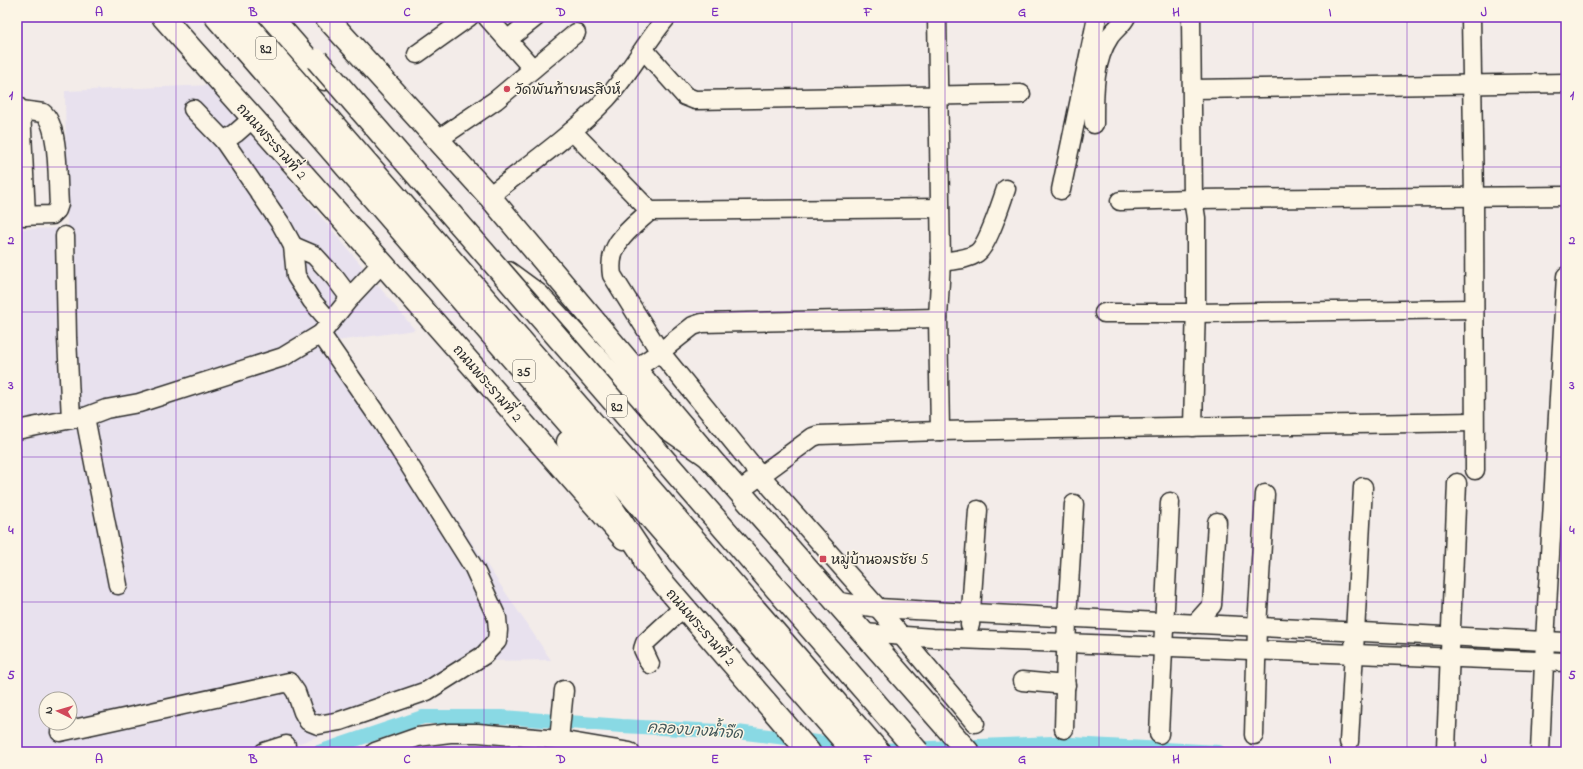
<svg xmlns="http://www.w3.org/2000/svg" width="1583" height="769" viewBox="0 0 1583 769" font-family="'Indie Flower','Playpen Sans Thai',sans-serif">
	<rect width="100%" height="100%" fill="#f3ece9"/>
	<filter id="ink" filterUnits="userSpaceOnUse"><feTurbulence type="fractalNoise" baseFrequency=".025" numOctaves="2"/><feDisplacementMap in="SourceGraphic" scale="8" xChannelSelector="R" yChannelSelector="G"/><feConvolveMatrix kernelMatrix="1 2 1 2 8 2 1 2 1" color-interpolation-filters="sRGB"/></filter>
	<g filter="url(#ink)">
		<path fill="#e8e1ee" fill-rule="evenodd" d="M212 85 415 330 336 341 551 660 482 661 432 695 275 752H17V229L67 228 65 91ZM46 699H70V723H46Z"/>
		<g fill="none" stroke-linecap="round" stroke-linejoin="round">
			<g stroke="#89d9e4" stroke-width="14">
				<path d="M870 748 880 750 1053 743 1219 752"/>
				<path d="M319 752 423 717H502L622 726 737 732 850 746"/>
			</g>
			<defs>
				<g id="minor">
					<path d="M487 17 533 69"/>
					<path d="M937 17 941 262 938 318 940 431"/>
					<path d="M1191 17 1193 199 1196 218V302L1193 427"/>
					<path d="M1471 17 1474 197 1475 470"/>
					<path d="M507 40 536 17"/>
					<path d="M644 50 685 96 695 100 1021 94"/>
					<path d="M417 54 469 17"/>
					<path d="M1192 89 1566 83"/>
					<path d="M17 106 21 110 43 113C60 126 57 182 59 204L57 210 52 215 17 216"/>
					<path d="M193 109 224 141"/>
					<path d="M17 111 21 110 26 216"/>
					<path d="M252 119 236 133 224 141 281 224 293 246 296 276 312 301 330 322"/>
					<path d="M1094 124C1094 95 1093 61 1110 36 1115 29 1122 25 1126 17"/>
					<path d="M572 131 650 211 940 208"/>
					<path d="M437 140 496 100 576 33"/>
					<path d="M1061 190 1097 17"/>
					<path d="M489 196C529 165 572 135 607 98 630 73 645 43 667 17"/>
					<path d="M1120 201 1193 199 1566 196"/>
					<path d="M650 211C629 230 607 244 612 275L660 352 761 476 878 608 975 723"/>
					<path d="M65 236 67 338 71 419"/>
					<path d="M293 246 314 255 335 278 350 298"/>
					<path d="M941 262C953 260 967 260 977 253 988 245 1001 203 1006 189"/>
					<path d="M1104 313H1195L1473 309"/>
					<path d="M635 369 660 352 693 326 702 323 938 318"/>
					<path d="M17 430 82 417"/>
					<path d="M738 492 813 437 819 435 940 431 1474 422"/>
					<path d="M118 585 85 417 106 409 139 403 283 357 321 334 353 294 382 263"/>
					<path d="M834 601 878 608 933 611 1566 642"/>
					<path d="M1195 624 1212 605 1217 522"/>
					<path d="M970 625 978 510"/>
					<path d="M863 633 933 638 1566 662"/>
					<path d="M650 664 643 649 645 643 684 607"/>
					<path d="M1022 681 1066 685"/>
					<path d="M1064 729 1067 618 1074 504"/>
					<path d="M60 732 289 682 296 692 303 712 308 721 318 725 340 721 427 691 484 655 497 641 498 630 497 618 474 568 384 425 321 334"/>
					<path d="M1159 734 1170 502"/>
					<path d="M1254 735 1257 627 1265 494"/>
					<path d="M559 740 564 690"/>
					<path d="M1349 742 1363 487"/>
					<path d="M1446 748 1457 483"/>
					<path d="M264 752 286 745"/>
					<path d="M375 752 418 737 450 733H478L559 740 630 752"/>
					<path d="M1540 752 1545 641 1566 276"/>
				</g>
				<g id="major">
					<path d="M163 17 382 263 624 538"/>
					<path d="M326 17 489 196 708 456 968 752"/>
					<path d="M645 562 809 752"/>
				</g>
				<g id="highway">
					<path d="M216 17 854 752"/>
					<path d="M240 17 879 752"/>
					<path d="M271 17 325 79"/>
					<path d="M508 273 538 295 642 407 666 427 708 456"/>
					<path d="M568 442 658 577"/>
				</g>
			</defs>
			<use href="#minor" stroke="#2b2b2b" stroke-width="21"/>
			<use href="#major" stroke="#2b2b2b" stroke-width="25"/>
			<use href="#highway" stroke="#2b2b2b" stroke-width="25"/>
			<use href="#minor" stroke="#fcf5e5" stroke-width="18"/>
			<use href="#major" stroke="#fcf5e5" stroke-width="22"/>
			<use href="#highway" stroke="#fcf5e5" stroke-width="22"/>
			<defs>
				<path id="highway-bridge" d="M317 60 918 752"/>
			</defs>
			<use href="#highway-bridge" stroke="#2b2b2b" stroke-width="25" stroke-linecap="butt"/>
			<use href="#highway-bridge" stroke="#fcf5e5" stroke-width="22"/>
		</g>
	</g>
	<path fill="none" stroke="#7b2cbf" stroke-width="1" stroke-opacity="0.55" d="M176 17V752M330 17V752M484 17V752M638 17V752M792 17V752M945 17V752M1099 17V752M1253 17V752M1407 17V752M17 167H1566M17 312H1566M17 457H1566M17 602H1566"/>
	<g fill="#d1495b" stroke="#fcf5e5" stroke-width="1.5">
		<circle cx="507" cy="89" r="4"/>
		<rect x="819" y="555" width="8" height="8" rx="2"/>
	</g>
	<g text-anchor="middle" stroke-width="3" stroke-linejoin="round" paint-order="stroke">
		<g fill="#fcf5e5" stroke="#6a6863" stroke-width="1">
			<rect x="256" y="37" width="20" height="22" rx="3"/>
			<rect x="513" y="360" width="22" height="22" rx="3"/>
			<rect x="607" y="395" width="20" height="22" rx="3"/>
		</g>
		<g font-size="13" font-weight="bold" fill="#2b2b2b">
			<text x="266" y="53">82</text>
			<text x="524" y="376">35</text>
			<text x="617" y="411">82</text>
		</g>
		<g font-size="14" fill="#2b2b2b" stroke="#fcf5e5" text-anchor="start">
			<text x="515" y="94">วัดพันท้ายนรสิงห์</text>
			<text x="831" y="564">หมู่บ้านอมรชัย 5</text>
		</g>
		<g font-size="14" fill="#2b2b2b" stroke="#fcf5e5">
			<text transform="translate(272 141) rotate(48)" y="5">ถนนพระรามที่ 2</text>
			<text transform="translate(488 383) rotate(49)" y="5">ถนนพระรามที่ 2</text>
			<text transform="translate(701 627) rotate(49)" y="5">ถนนพระรามที่ 2</text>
		</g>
		<g font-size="15" font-style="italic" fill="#425659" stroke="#fcf5e5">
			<text transform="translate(695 730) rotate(4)" y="5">คลองบางน้ำจืด</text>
		</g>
	</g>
	<rect width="1583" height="769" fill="none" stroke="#fcf5e5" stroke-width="44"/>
	<g transform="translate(58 711) rotate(275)"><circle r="19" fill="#fcf5e5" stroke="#a8a49b"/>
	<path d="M0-3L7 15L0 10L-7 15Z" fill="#d1495b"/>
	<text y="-6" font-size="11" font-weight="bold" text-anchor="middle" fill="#2b2b2b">N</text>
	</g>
	<rect x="22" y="22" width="1539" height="725" fill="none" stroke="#7b2cbf" stroke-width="1.5"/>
	<g font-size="13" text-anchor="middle" font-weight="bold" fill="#7b2cbf">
		<text x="99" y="16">A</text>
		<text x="253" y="16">B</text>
		<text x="407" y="16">C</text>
		<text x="561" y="16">D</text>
		<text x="715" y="16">E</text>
		<text x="868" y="16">F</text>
		<text x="1022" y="16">G</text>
		<text x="1176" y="16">H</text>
		<text x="1330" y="16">I</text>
		<text x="1484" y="16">J</text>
		<text x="11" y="99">1</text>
		<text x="1572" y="99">1</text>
		<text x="11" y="244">2</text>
		<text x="1572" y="244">2</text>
		<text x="11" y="389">3</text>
		<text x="1572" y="389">3</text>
		<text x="11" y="534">4</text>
		<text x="1572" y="534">4</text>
		<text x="11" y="679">5</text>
		<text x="1572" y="679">5</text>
		<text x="99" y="763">A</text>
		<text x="253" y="763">B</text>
		<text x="407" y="763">C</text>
		<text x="561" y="763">D</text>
		<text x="715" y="763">E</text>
		<text x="868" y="763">F</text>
		<text x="1022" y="763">G</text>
		<text x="1176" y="763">H</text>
		<text x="1330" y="763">I</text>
		<text x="1484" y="763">J</text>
	</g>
</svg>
